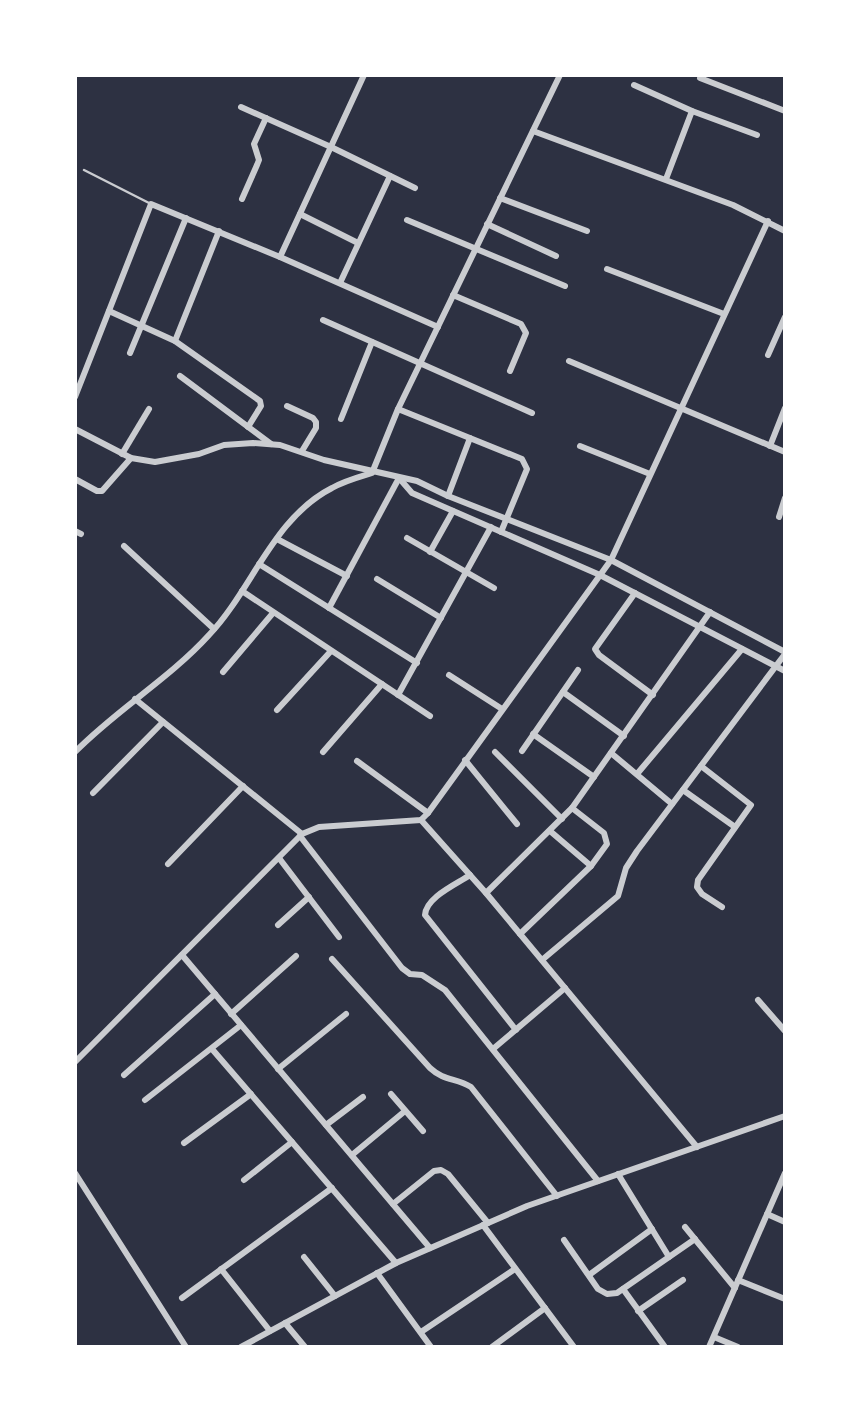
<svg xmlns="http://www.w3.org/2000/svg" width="860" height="1422" viewBox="0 0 860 1422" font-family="'Public Sans',sans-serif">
	<rect width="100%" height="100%" fill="#2d3142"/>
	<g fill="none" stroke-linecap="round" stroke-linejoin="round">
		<path stroke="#caccd0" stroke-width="2.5" d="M84 170 151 204"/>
		<g stroke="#caccd0" stroke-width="6">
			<path d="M700 78 785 111"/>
			<path d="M634 85 692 111 757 135"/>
			<path d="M241 107 331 147 415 188"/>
			<path d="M533 131 733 205 785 231"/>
			<path d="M666 179 692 111"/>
			<path d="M500 198 587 231"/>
			<path d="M242 199 257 165 259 160 254 144 266 118"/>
			<path d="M300 214 358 243"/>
			<path d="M407 220 565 286"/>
			<path d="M487 224 556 256"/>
			<path d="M280 257 364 75"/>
			<path d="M607 269 724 314"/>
			<path d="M340 283 390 176"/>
			<path d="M453 295 521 324 526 333 510 371"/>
			<path d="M109 311 175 341 260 401 261 406 248 427"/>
			<path d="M323 320 532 413"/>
			<path d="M175 341 219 231"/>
			<path d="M130 353 186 218"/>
			<path d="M768 355 785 317"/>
			<path d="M569 361 785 452"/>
			<path d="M180 376 271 444"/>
			<path d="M75 397 151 204 280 257 438 327"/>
			<path d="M287 406 313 418 316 422V428L302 451"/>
			<path d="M398 409 522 459 527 469 501 532"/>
			<path d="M341 419 372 342"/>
			<path d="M75 429 131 458 155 462 199 454 224 445 253 443 280 445 324 460 417 481 448 496 611 560 785 652"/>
			<path d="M580 446 650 474"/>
			<path d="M770 446 785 408"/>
			<path d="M122 454 149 409"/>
			<path d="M399 478 412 493 600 575 785 671"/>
			<path d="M75 479 97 491H102L131 458"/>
			<path d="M448 496 470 438"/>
			<path d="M779 517 785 498"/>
			<path d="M75 531 81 534"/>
			<path d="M407 538 494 588"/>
			<path d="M277 539 347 576"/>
			<path d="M124 546 214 629"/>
			<path d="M430 552 453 511"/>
			<path d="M259 564 417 663"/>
			<path d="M377 579 441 618"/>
			<path d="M242 591 430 716"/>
			<path d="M635 593 595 649 599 655 653 695"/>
			<path d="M329 608 399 478"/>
			<path d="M223 672 273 613"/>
			<path d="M449 675 502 709"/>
			<path d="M563 692 624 736"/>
			<path d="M398 695 491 527"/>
			<path d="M135 699 302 834"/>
			<path d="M277 710 331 651"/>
			<path d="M533 734 594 777"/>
			<path d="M522 751 578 670"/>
			<path d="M75 752C116 710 169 679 209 635 252 590 273 518 332 488 344 481 359 477 372 473L398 409 560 75"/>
			<path d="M323 752 382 684"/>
			<path d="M495 752 562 819"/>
			<path d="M611 753 672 804"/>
			<path d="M465 760 517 824"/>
			<path d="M357 761 428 813"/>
			<path d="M701 766 751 805 698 880 697 887 702 894 722 907"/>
			<path d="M637 774 742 649"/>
			<path d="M683 790 735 827"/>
			<path d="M93 793 163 722"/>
			<path d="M421 820 486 893 697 1147"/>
			<path d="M550 831 591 866"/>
			<path d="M300 836 402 968 410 974 422 975 445 990 598 1181"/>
			<path d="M279 858 339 937"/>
			<path d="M168 864 243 786"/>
			<path d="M470 875C457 884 426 897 425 915L516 1030"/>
			<path d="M486 893 572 808 710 612"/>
			<path d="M278 925 309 897"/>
			<path d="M520 934 591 866 607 844 604 833 572 808"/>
			<path d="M182 955 430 1248"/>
			<path d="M332 959 430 1068C444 1081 456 1078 471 1087L557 1196"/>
			<path d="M542 960 618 896 626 868 637 851 785 654"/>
			<path d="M758 1000 785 1031"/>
			<path d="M231 1014 296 956"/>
			<path d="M212 1049 396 1263"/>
			<path d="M493 1049 565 988"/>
			<path d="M75 1062 302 834 319 827 421 820 428 813 611 560 768 221"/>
			<path d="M278 1069 346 1014"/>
			<path d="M124 1075 215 994"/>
			<path d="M391 1094 423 1131"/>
			<path d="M145 1100 241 1025"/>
			<path d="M326 1125 363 1097"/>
			<path d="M184 1143 251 1094"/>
			<path d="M352 1155 405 1111"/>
			<path d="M75 1173 186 1347"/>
			<path d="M618 1174 669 1257"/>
			<path d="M244 1180 292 1142"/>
			<path d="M393 1204 434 1171 441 1170 448 1174 488 1223"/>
			<path d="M767 1214 785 1222"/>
			<path d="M483 1225 574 1347"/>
			<path d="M685 1227 735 1288"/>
			<path d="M564 1240 598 1289 607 1294 617 1293 695 1239"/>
			<path d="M304 1257 335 1296"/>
			<path d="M221 1269 270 1331"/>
			<path d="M377 1273 431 1347"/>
			<path d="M589 1275 652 1229"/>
			<path d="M738 1280 785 1299"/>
			<path d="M623 1289 665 1347"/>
			<path d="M182 1298 332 1188"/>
			<path d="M638 1311 683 1280"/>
			<path d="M285 1323 305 1347"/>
			<path d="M421 1332 515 1269"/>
			<path d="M714 1337 738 1347"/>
			<path d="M241 1347 396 1263 527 1206 785 1116"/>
			<path d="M492 1347 545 1308"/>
			<path d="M709 1347 785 1173"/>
		</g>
	</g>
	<rect width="860" height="1422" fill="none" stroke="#ffffff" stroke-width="154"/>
</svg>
